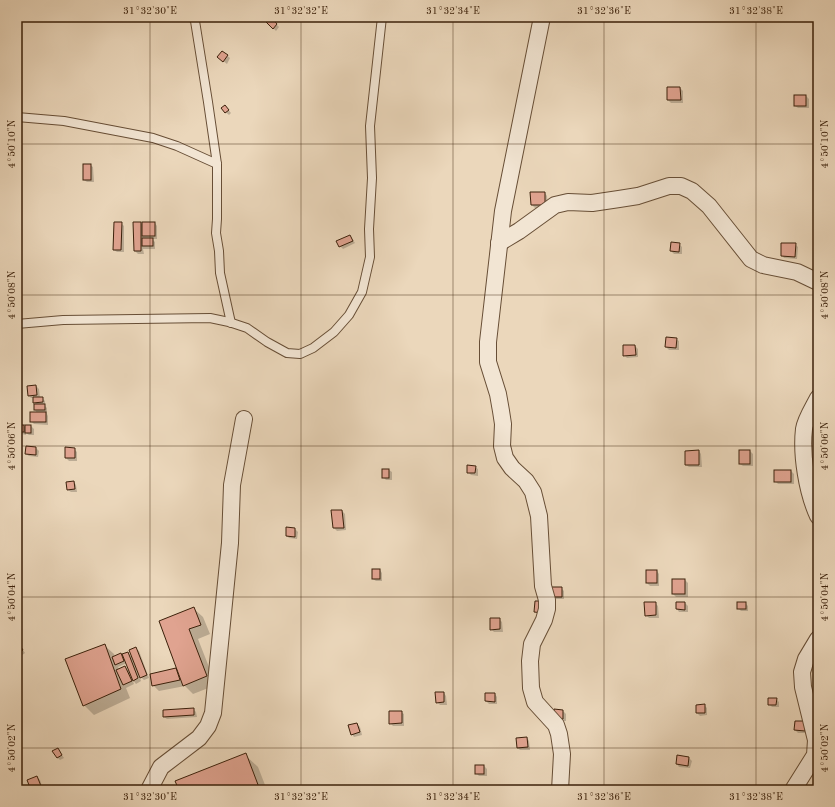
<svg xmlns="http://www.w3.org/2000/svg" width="835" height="807" viewBox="0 0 835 807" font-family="'Old Standard TT',serif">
	<rect width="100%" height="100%" fill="#ebd7bb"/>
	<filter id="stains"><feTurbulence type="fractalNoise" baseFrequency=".005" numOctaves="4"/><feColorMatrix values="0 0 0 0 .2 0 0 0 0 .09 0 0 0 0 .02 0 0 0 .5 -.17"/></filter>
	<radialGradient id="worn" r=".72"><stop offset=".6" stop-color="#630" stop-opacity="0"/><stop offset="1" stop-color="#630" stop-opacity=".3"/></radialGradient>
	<g fill="#0003" fill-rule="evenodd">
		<path d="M266 17H269L279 27 276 31 264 19Z"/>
		<path d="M222 52 230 58 227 64 222 60Z"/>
		<path d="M680 88 683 91V103H671L668 100Z"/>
		<path d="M795 96H806L809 99V108H798L795 106Z"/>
		<path d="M225 106 231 113 229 115 222 109Z"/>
		<path d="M90 165 93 167 94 182H87L84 180Z"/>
		<path d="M532 193H545L547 196 548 207 535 208 532 205Z"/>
		<path d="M121 223 124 226V252H117L114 250Z"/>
		<path d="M140 223 143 225 155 223 157 226V239H152L155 242V249H143L144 254H138L135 251Z"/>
		<path d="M350 236 355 243 343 249 340 246Z"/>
		<path d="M679 244 682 247V254H674L671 251Z"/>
		<path d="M795 244 798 247 797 259 784 258 782 255Z"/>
		<path d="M676 339 679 341V350H669L666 347Z"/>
		<path d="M635 346 638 349V357L627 358 624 355Z"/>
		<path d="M36 386 39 389 40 398H42L45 401V406L47 408V414L48 416V425L34 424 31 421 37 413 35 410V405H37L34 402V398H31L29 396Z"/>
		<path d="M24 426 26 428V426H31L34 429V435H29L26 433V435L21 434 18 432Z"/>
		<path d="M36 448 39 451 38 457 29 456 26 454Z"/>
		<path d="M74 449 77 452V461H69L66 458Z"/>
		<path d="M699 451 701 454 702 467H689L686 465Z"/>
		<path d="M750 451 753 454V466H743L740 464Z"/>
		<path d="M475 467 478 469V476L471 475 468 472Z"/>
		<path d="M389 470 392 472V480H386L383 477Z"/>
		<path d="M775 471H791L794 474V484H778L775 481Z"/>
		<path d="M74 482 76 485 77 492H71L68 490Z"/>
		<path d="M17 501 20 504V509L17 510Z"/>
		<path d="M342 511 345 514 346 530 337 531 334 528Z"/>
		<path d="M295 529 298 532 297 539 289 538 287 536Z"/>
		<path d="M380 570 382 573V581H376L373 579Z"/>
		<path d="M657 571 659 574V586H650L647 583Z"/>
		<path d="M685 580 688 583V597H676L673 594Z"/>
		<path d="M561 588 564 591V599H556L553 596Z"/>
		<path d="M655 603 658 606 659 618H649L646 615Z"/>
		<path d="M685 603 688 606V612H679L677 609Z"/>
		<path d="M745 603 748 606V611H741L738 608Z"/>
		<path d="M193 608 203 617 210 634 198 639 216 685 193 694 185 686 159 691 153 685 175 669 179 673Z"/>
		<path d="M499 619 502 622 503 632H494L491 629Z"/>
		<path d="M17 642 25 653 18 658 17 657Z"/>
		<path d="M104 645 114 654 115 657 120 655 126 660 128 653 134 659 136 649 139 651 149 678 144 680 138 674 141 681 136 684 132 679 134 684 126 688 130 698 94 715 84 705ZM127 663 131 673 125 667 119 669 118 667Z"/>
		<path d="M444 693 446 696 447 705H440L437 702Z"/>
		<path d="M495 694 497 697V704H489L486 701Z"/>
		<path d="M776 699 779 702V707H772L769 704Z"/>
		<path d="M704 705 707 708V715L700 716 697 713Z"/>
		<path d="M193 709 196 712 197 717 167 719 164 717Z"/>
		<path d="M555 710 563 711 566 714V721H558Z"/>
		<path d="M401 712 404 714V726H393L390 723Z"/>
		<path d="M805 722 807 733H798L795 730Z"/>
		<path d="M357 724 360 727 362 735 354 737 352 734Z"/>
		<path d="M527 738 529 741 530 750H520L518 748Z"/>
		<path d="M58 749 64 758 60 760 57 757Z"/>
		<path d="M245 755 258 767 267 790H180Z"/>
		<path d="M689 758 692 761 690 768 679 767 677 764Z"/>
		<path d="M484 766 487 769V776H479L476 773Z"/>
		<path d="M37 777 40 780 43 789 32 790Z"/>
	</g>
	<g fill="#e0a390" stroke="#3b200a">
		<path d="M264 17H271L277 24 273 29 263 19Z"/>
		<path d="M222 51 228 55 223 62 217 57Z"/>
		<path d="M667 87H680L681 100H667Z"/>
		<rect x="794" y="95" width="12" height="11"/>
		<path d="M225 105 229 110 225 113 221 108Z"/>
		<rect x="83" y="164" width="8" height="16"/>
		<path d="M530 192H545V205H531Z"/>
		<path d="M114 222H122L121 250H113Z"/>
		<path d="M133 222H141V251H134Z"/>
		<rect x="142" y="222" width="13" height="14"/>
		<path d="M350 235 353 241 339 247 336 241Z"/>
		<rect x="142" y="238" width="11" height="8"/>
		<path d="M671 242 680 243 679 252 670 251Z"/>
		<path d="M781 243H796L795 257 781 256Z"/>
		<path d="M666 337 677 338 676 348 665 347Z"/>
		<path d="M623 345H635L636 355 623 356Z"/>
		<path d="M36 385 37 395 28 396 27 386Z"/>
		<path d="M33 397H43V402L33 403Z"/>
		<rect x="34" y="404" width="11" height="6"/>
		<rect x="30" y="412" width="16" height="10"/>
		<rect x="17" y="425" width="7" height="7"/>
		<rect x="25" y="425" width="6" height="8"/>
		<path d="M26 446 36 447V455L25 454Z"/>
		<path d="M65 447 75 448V458H65Z"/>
		<path d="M699 450V465H685V451Z"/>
		<rect x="739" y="450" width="11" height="14"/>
		<path d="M467 465 476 466 475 473H467Z"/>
		<rect x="382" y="469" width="7" height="9"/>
		<rect x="774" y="470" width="17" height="12"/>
		<path d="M74 481 75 489 67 490 66 482Z"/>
		<path d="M331 510H342L344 528H333Z"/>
		<path d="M286 527 295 528V537L286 536Z"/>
		<rect x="372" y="569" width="8" height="10"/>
		<rect x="646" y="570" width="11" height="13"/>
		<rect x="672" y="579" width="13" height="15"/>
		<path d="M551 587H562V597H552Z"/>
		<path d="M535 601H544L543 613 534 612Z"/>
		<path d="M644 602H656V615L645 616Z"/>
		<path d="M676 602H685V610L676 609Z"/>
		<rect x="737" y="602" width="9" height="7"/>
		<path d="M194 607 201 625 189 629 207 676 183 686 159 621Z"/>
		<path d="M490 618H500V629L490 630Z"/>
		<path d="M17 641 23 650 17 654Z"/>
		<path d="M105 644 121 689 83 706 65 659Z"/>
		<path d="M136 647 147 675 140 678 129 650Z"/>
		<path d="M128 652 138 678 133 681 122 654Z"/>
		<path d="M121 653 124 661 115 665 112 657Z"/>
		<path d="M125 666 132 681 123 685 116 670Z"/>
		<path d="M176 668 180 680 152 686 150 674Z"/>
		<path d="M435 692H444V702L436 703Z"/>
		<path d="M485 693H495V702L485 701Z"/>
		<path d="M768 698H777L776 705H768Z"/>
		<path d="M705 704V713H696V705Z"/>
		<path d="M194 708V715L163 717V710Z"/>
		<path d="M554 709 563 710V719H554Z"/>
		<path d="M389 711H402V723L389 724Z"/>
		<path d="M795 721H805V731L794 730Z"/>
		<path d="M357 723 360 732 351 735 348 725Z"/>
		<path d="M527 737 528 747 517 748 516 738Z"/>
		<path d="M58 748 62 755 57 758 52 751Z"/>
		<path d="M246 753 260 790H179L175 781Z"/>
		<path d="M677 755 689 757 688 766 676 764Z"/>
		<rect x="475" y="765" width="9" height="9"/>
		<path d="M37 776 41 786 31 790 27 780Z"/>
	</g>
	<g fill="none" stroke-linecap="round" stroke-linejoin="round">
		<defs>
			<g id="service">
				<path d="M192 17 195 21 208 102 217 164V219L216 233 219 251 220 273 231 323"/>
				<path d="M17 117 64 121 153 138 177 146 217 164"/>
				<path d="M17 324 63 320 210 318 229 322 247 328 267 342 287 353 300 354 313 348 334 332 349 315 362 292 370 257 369 229 372 178 370 126 382 17"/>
			</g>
			<g id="minor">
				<path d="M542 17 503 211 488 342V362L498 394 501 411 503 424 502 446 505 458 512 468 526 481 533 492 539 516 543 586 547 600V609L544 620 532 644 530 661 531 688 535 702 556 725 559 734 562 754 560 790"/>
				<path d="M499 243 519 231 555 205 568 202 592 203 619 199 638 196 669 186H681L692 191 709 206 751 259 763 265 797 272 818 282"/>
				<path d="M818 398C814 406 805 420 804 429 801 455 807 492 818 516"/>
				<path d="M149 790 161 767 199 738 208 726 213 713 230 543 232 485 244 419"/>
				<path d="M793 790 815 755 816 740 803 687 802 672 806 659 818 639"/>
			</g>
		</defs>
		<use href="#service" stroke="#674e36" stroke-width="10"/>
		<use href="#minor" stroke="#674e36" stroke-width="18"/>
		<use href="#service" stroke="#f2e5d3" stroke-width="8"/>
		<use href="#minor" stroke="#f2e5d3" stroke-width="16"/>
	</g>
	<path fill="none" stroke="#3b200a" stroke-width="1" stroke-opacity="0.45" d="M150 17V790M301 17V790M453 17V790M604 17V790M756 17V790M17 144H818M17 295H818M17 446H818M17 597H818M17 748H818"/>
	<rect width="835" height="807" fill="none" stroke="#ebd7bb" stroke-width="44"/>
	<rect x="22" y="22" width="791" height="763" fill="none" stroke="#3b200a" stroke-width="1.5"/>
	<g font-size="10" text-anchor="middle" fill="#3b200a">
		<text x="150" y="14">31°32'30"E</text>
		<text x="301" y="14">31°32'32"E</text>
		<text x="453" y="14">31°32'34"E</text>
		<text x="604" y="14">31°32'36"E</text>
		<text x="756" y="14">31°32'38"E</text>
		<text transform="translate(11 144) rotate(-90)" y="4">4°50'10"N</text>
		<text transform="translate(824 144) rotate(-90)" y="4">4°50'10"N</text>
		<text transform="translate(11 295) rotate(-90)" y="4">4°50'08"N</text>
		<text transform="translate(824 295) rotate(-90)" y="4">4°50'08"N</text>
		<text transform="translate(11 446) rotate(-90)" y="4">4°50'06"N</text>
		<text transform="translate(824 446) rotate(-90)" y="4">4°50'06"N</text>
		<text transform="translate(11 597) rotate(-90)" y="4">4°50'04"N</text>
		<text transform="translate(824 597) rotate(-90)" y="4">4°50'04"N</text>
		<text transform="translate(11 748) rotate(-90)" y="4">4°50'02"N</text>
		<text transform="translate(824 748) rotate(-90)" y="4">4°50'02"N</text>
		<text x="150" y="800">31°32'30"E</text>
		<text x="301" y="800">31°32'32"E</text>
		<text x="453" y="800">31°32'34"E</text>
		<text x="604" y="800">31°32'36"E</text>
		<text x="756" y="800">31°32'38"E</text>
	</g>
	<rect width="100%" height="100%" filter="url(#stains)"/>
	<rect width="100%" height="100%" fill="url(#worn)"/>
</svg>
